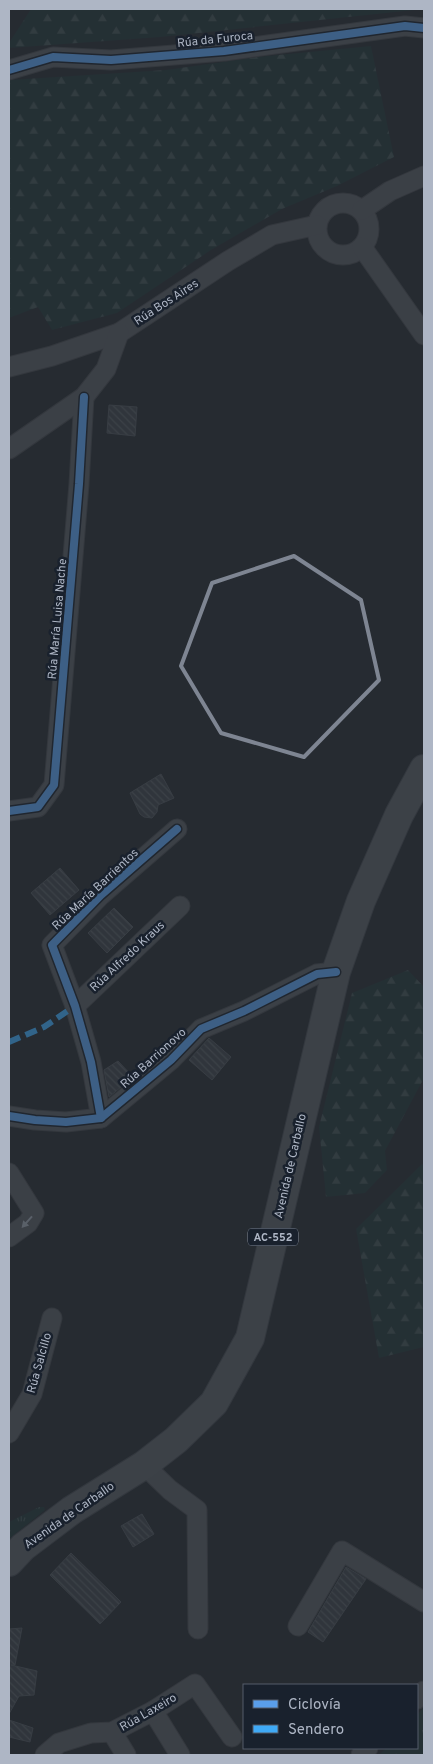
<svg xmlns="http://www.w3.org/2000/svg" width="433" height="1764" viewBox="0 0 433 1764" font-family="Overpass,sans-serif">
	<defs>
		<pattern id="grass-tufts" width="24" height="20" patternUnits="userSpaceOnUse" patternTransform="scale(1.25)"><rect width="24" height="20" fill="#233538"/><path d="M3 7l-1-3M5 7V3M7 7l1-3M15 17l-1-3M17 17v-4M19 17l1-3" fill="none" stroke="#405053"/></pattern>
		<pattern id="forest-firs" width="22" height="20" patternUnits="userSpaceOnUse" patternTransform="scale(1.25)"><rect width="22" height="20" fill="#233538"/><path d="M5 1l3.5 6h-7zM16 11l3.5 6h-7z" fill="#405053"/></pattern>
		<pattern id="building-back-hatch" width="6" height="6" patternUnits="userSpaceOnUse" patternTransform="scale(1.25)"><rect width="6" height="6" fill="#3d4249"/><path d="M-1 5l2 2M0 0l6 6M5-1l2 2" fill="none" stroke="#565b62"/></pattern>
	</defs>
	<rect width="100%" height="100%" fill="#262b32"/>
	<g fill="url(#grass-tufts)">
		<path d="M39 1507H44L45 1510 9 1539V1522Z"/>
		<path d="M424 1707V1755H379L386 1748H417V1715Z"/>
	</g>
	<g fill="url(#forest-firs)">
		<path d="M31 9H424L161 37 9 48V43Z"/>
		<path d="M371 46 394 157 337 186 282 209 211 250 117 313 52 330 38 307 9 318V80L166 70 257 57Z"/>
		<path d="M408 970 424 987V1078L385 1151 387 1170 365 1193 326 1197 319 1127 352 993Z"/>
		<path d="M422 1164 424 1165V1347L379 1358 356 1229Z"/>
	</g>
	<g fill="url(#building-back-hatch)" stroke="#4d525a">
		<path d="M109 405 137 407 135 436 107 433Z"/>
		<path d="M161 774 174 798 158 805 157 812 152 818 144 817 140 814 130 793Z"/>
		<path d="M60 868 79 890 50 915 31 893Z"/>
		<path d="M114 908 133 927 107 953 88 933Z"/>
		<path d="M209 1038 231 1057 212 1080 189 1060Z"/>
		<path d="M118 1061 133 1077 109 1097 104 1070Z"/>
		<path d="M142 1514 154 1534 133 1547 121 1526Z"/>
		<path d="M71 1553 121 1602 100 1624 50 1575Z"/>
		<path d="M346 1567 366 1579 323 1642 308 1632Z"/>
		<path d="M22 1628 15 1665H11L37 1671 34 1695 19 1696 9 1714V1629Z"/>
		<path d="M9 1720 33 1728 30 1742 9 1737Z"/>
	</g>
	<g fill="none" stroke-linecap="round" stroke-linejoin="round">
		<defs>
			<g id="minor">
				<path d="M9 70 53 57 111 60 224 51 405 26 424 28"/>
				<circle cx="343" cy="229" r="26"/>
				<path d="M362 210 390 191 424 176"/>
				<path d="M362 247 424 335"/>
				<path d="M9 367 52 356 119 333 228 261 272 235 317 225"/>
				<path d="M9 449 84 397 106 369 119 333"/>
				<path d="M9 811 38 807 54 785 79 484 84 397"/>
				<path d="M75 1006 180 906"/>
				<path d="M9 1116 35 1120 66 1122 101 1118 171 1060 201 1029 244 1011 317 974 336 972"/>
				<path d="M101 1118 91 1062 75 1006 52 945 101 895 177 829"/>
				<path d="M9 1173 34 1213 28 1223 9 1237"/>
				<path d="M9 1433 32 1394 52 1318"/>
				<path d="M144 1465 170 1490 197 1510 198 1629"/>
				<path d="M298 1626 342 1551 424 1602"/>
				<path d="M417 1699 424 1691"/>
				<path d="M153 1711 180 1755"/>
				<path d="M112 1732 126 1755"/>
				<path d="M45 1755 59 1743 91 1733 112 1732 153 1711 195 1684 232 1737"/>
				<path d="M361 1755 368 1748"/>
			</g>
			<path id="primary" d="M9 1562 23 1547 72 1510 144 1465 176 1440 214 1403 250 1338 336 972 361 901 399 815 424 769"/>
		</defs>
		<use href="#minor" stroke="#44474d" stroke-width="21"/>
		<use href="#primary" stroke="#43474f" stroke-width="30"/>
		<use href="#minor" stroke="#565961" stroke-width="19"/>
		<use href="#primary" stroke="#585c63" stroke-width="28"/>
		<path stroke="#3fa9f5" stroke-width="6" stroke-dasharray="12 6" stroke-linecap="butt" d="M9 1042 44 1027 75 1006"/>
		<defs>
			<g id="cycleway">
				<path d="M9 70 53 57 111 60 224 51 405 26 424 28"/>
				<path d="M9 811 38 807 54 785 79 484 84 397"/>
				<path d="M9 1116 35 1120 66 1122 101 1118 171 1060 201 1029 244 1011 317 974 336 972"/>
				<path d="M101 1118 91 1062 75 1006 52 945 101 895 177 829"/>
			</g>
		</defs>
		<use href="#cycleway" stroke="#19212d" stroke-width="11"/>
		<use href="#cycleway" stroke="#5a9eea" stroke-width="8"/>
	</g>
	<defs><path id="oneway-solid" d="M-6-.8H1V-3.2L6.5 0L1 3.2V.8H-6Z" transform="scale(1.25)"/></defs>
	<use fill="#989fac" href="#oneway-solid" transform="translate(27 1222) rotate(132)"/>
	<path d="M0 0H433V1764H0ZM294 556 361 600 379 680 304 757 221 733 181 666 212 583Z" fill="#262b32" fill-opacity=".55" fill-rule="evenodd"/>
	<path fill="none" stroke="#7e8592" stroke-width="4" stroke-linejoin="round" d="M294 556 361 600 379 680 304 757 221 733 181 666 212 583Z"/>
	<g text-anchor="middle" stroke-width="5" stroke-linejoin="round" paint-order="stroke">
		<rect fill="#19212d" stroke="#818997" stroke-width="1" x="248" y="1228.5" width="50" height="17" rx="4"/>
		<g font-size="11" font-weight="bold" fill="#aeb6c5">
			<text x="273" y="1241">AC-552</text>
		</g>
		<g font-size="12" fill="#aeb6c5" stroke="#19212d">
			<text transform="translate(215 39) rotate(-6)" y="4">Rúa da Furoca</text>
			<text transform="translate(166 302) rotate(-33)" y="4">Rúa Bos Aires</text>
			<text transform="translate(57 619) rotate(-85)" y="4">Rúa María Luisa Nache</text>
			<text transform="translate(95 889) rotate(-43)" y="4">Rúa María Barrientos</text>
			<text transform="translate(127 956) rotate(-43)" y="4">Rúa Alfredo Kraus</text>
			<text transform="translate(153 1058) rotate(-42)" y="4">Rúa Barrionovo</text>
			<text transform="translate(290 1166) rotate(-77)" y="4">Avenida de Carballo</text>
			<text transform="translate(39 1363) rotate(-74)" y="4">Rúa Salcillo</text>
			<text transform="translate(69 1515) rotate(-35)" y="4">Avenida de Carballo</text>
			<text transform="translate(148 1712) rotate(-30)" y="4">Rúa Laxeiro</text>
		</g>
	</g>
	<rect width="433" height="1764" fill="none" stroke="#aeb6c5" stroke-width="20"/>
	<rect x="243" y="1684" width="175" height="65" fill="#19212d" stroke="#555d6a"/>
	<rect x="253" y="1700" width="25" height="8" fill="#5a9eea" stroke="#555d6a"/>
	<text x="288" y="1709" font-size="15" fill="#aeb6c5">Ciclovía</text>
	<rect x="253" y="1725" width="25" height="8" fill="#3fa9f5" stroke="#555d6a"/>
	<text x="288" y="1734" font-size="15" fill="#aeb6c5">Sendero</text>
</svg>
